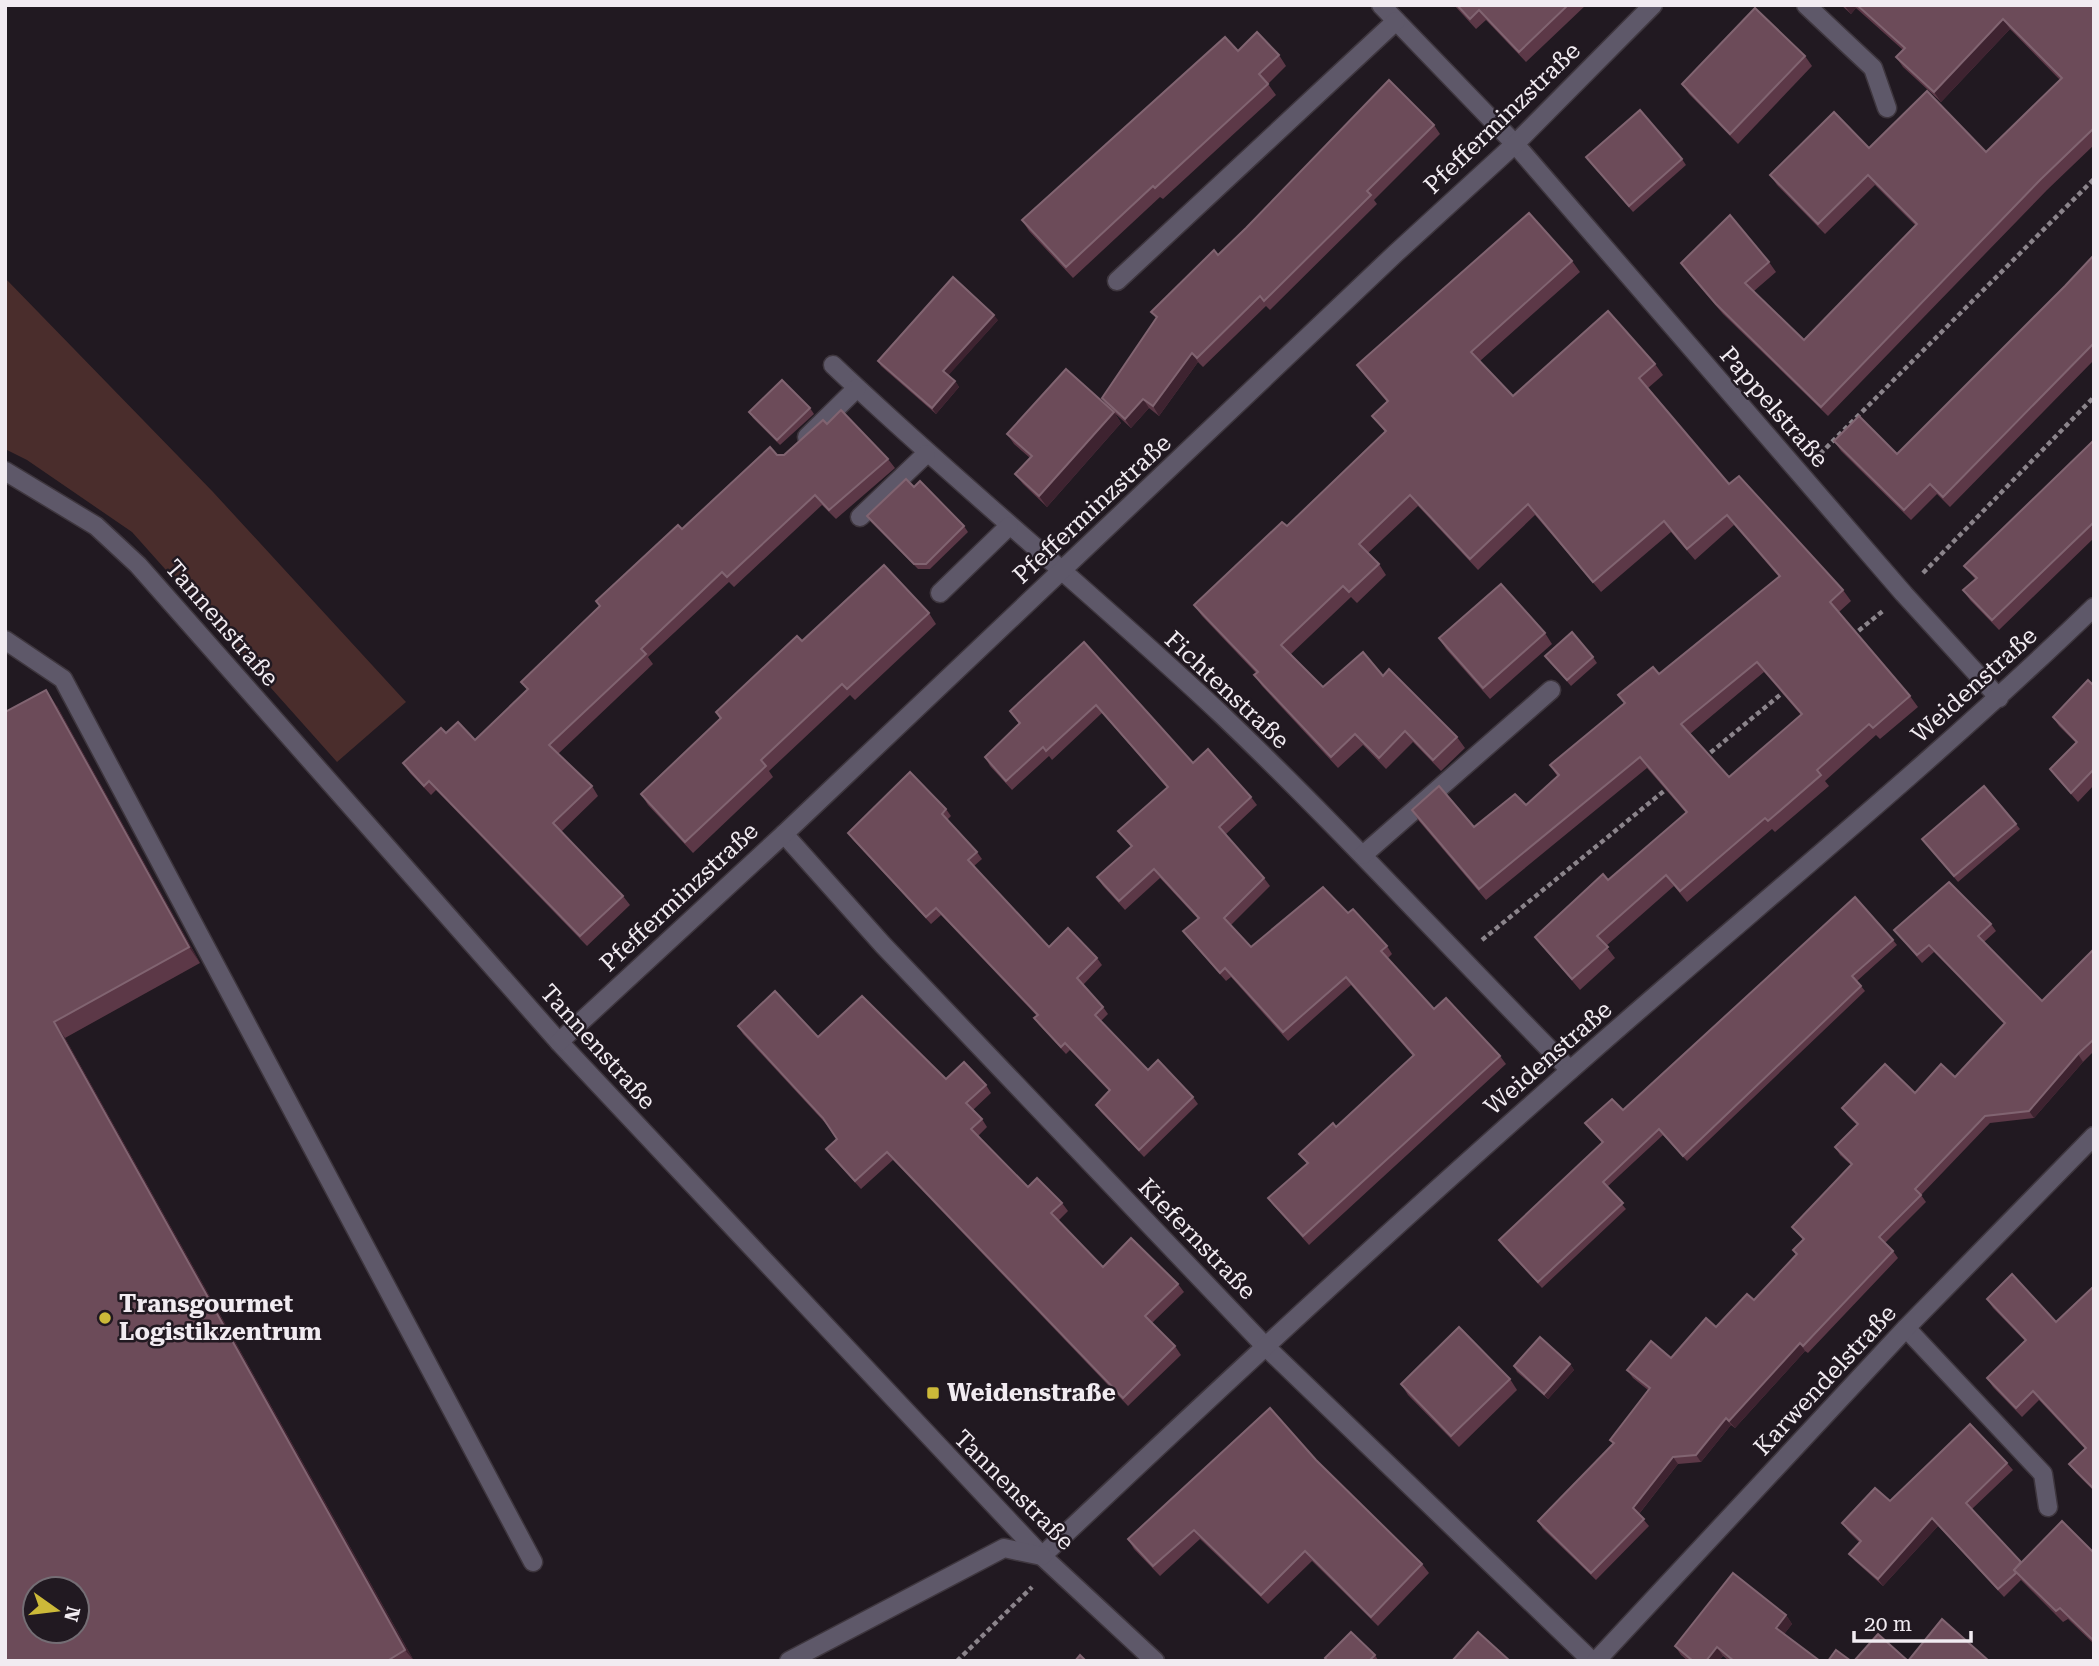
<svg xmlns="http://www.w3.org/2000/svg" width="2099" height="1666" viewBox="0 0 2099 1666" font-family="'Roboto Serif',serif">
	<rect width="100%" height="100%" fill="#211921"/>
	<path fill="#4a2d2c" d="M5 278 213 492 406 702 337 762 132 532 27 460 5 449Z"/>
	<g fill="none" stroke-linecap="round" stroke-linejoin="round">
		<defs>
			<g id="minor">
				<path d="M1381 5 1515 144 1904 594 1999 698"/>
				<path d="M1806 5 1873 68 1887 108"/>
				<path d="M1117 281 1396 21"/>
				<path d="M833 365C959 485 1095 595 1222 715 1342 830 1453 952 1570 1070"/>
				<path d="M807 437 857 388"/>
				<path d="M5 471 96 526 138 565 559 1042 1042 1556 1155 1661"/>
				<path d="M860 517 926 454"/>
				<path d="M940 593 1009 526"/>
				<path d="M5 640 63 679 533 1562"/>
				<path d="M784 834 883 945 1264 1345 1592 1661"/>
				<path d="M1363 855 1551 690"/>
				<path d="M559 1042 784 834 1396 253 1515 144 1653 5"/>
				<path d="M1906 1328 2043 1474 2048 1507"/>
				<path d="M1042 1556C1214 1393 1388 1231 1566 1074 1742 918 1925 770 2094 607"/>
				<path d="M789 1661 1004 1548 1042 1556"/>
				<path d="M1596 1661 1906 1328 2094 1136"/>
			</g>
		</defs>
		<use href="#minor" stroke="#3e363e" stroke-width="21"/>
		<g stroke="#8b848b" stroke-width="4.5" stroke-dasharray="5 3.5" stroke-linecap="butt">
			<path d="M1820 454 2094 179"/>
			<path d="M1923 573 2094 397"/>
			<path d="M1852 636 1884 610"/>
			<path d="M1704 758 1786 690"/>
			<path d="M1482 940 1670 786"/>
			<path d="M957 1661 1032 1587"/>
		</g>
		<use href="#minor" stroke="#5e5869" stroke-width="18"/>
	</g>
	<g fill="#5c3847" fill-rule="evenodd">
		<path d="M1454 5H1586L1526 62 1486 20 1476 29Z"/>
		<path d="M1841 5H2094V145L2047 190 1828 416 1723 314 1688 273 1681 263 1769 262 1776 272 1754 291 1804 340 1916 226 1875 185 1825 234 1777 185 1770 175 1869 148 1986 152 2060 80 2010 29 1941 102 1903 67 1896 57 1903 50 1856 8 1851 14Z"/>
		<path d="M1238 51 1279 55 1286 66 1268 84 1276 95 1163 199 1160 197 1073 278 1029 231 1022 220Z"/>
		<path d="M1805 56 1812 66 1738 144 1689 94 1682 84Z"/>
		<path d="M1434 125 1440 134 1374 200 1377 204 1270 310 1266 306 1203 367 1198 362 1159 416 1149 408 1131 428 1108 407 1102 398 1156 318 1151 312 1218 255Z"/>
		<path d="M1586 157 1682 159 1686 165 1633 212Z"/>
		<path d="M2094 255V360L1950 507 1937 494 1911 520 1841 451 1834 441 1897 454 2065 286Z"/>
		<path d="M1572 261 1580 272 1480 361 1513 396 1655 364 1663 375 1648 388 1729 484 1843 590 1851 601 1839 612 1910 696 1918 707 1880 739 1876 735 1825 781 1829 786 1775 832 1772 829 1687 902 1674 886 1606 946 1615 958 1580 990 1543 947 1535 937 1608 880 1686 813 1647 768 1486 900 1419 821 1412 810 1474 827 1526 805 1557 776 1550 765 1624 703 1618 695 1659 674 1779 577 1734 525 1695 560 1671 532 1601 592 1535 515 1478 570 1418 506 1368 553 1379 564 1386 575 1357 603 1351 597 1291 654 1323 687 1383 676 1457 737 1465 748 1441 771 1413 742 1386 769 1363 745 1338 768 1262 686 1254 675 1256 673 1202 616 1194 605 1287 526 1385 432 1372 416 1387 402 1365 376 1357 365ZM1764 672 1801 715 1729 777 1690 734Z"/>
		<path d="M998 320 948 375 955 381 959 387 936 414 881 366 878 361Z"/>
		<path d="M810 408 814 414 780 445 753 418 749 412Z"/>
		<path d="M1114 412 1121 423 1047 507 1023 484 1015 474 1030 458 1014 444 1007 434Z"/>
		<path d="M2094 440V538L1999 630 1970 600 1963 590 1975 579 1964 566Z"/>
		<path d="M777 455 888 459 895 468 836 519 822 505 734 587 729 582 648 657 653 664 558 754 592 786 598 796 561 832 623 896 630 905 587 946 436 790 431 795 410 773 403 763 446 733 475 740 527 690 521 682 600 607 596 601 682 529Z"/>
		<path d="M914 487 964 526 968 532 930 569H918L871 522 867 516Z"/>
		<path d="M929 613 936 624 855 700 850 695 769 771 773 777 693 853 648 805 641 794 720 719 716 712 802 641Z"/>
		<path d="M1545 633 1552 644 1490 699 1446 649 1439 638Z"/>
		<path d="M1084 642 1193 763 1251 797 1257 805 1225 835 1264 878 1270 886 1231 925 1251 947 1348 913 1387 946 1392 954 1388 958 1434 1009 1500 1056 1506 1064 1309 1245 1274 1206 1268 1198 1307 1164 1299 1154 1336 1127 1413 1056 1351 985 1288 1041 1231 977 1226 981 1189 939 1183 931 1198 919 1160 878 1125 910 1103 886 1097 877 1131 847 1118 831 1167 788 1102 713 1052 760 1049 756 1012 790 990 766 985 757 1019 724 1010 711Z"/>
		<path d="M1545 656 1593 657 1597 663 1571 686Z"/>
		<path d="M2094 686V785L2078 802 2057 778 2050 769 2076 743 2059 726 2053 717Z"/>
		<path d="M57 706 200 963 65 1038 414 1661H5Z"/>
		<path d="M946 809 951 816 947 820 977 852 982 859 974 866 1049 947 1097 958 1102 965 1083 985 1103 1007 1108 1014 1101 1021 1148 1070 1193 1097 1198 1104 1144 1157 1101 1112 1096 1105 1109 1091 1070 1050 1066 1054 1039 1025 1034 1018 1037 1016 941 915 931 924 853 840 848 833Z"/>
		<path d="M2016 824 2020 829 1958 882 1922 839Z"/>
		<path d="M1991 924 1996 931 1984 942 2042 1001 2094 949V1051L2083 1062 2034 1118 1990 1123 1921 1195 1926 1202 1885 1243 1893 1251 1898 1258 1808 1353 1805 1351 1735 1428 1731 1425 1701 1462 1678 1464 1639 1514 1649 1526 1596 1580 1543 1529 1538 1521 1613 1444 1610 1440 1648 1390 1633 1378 1627 1370 1671 1358 1754 1300 1796 1255 1793 1250 1803 1240 1792 1227 1851 1165 1840 1155 1835 1147 1857 1125 1847 1115 1842 1108 1915 1093 1955 1077 2004 1024 1934 952 1922 963 1894 930Z"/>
		<path d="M1893 940 1897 945 1857 981 1865 991 1687 1161 1663 1135 1607 1187 1626 1209 1542 1288 1503 1246 1499 1240 1602 1143 1585 1123 1623 1110Z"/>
		<path d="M738 1026 818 1037 946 1079 986 1085 991 1093 973 1110 982 1119 987 1127 978 1136 1028 1187 1062 1203 1068 1211 1058 1221 1103 1267 1178 1284 1184 1292 1152 1323 1175 1346 1181 1355 1128 1406 893 1160 861 1189 832 1157 826 1149 837 1139 828 1126 743 1034Z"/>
		<path d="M2094 1286V1491L2076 1473 2069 1464 2085 1449 2039 1400 2022 1417 1993 1387 1987 1378 2025 1341 1993 1308 1987 1299 2056 1322Z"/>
		<path d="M1570 1364 1574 1370 1548 1399 1517 1372 1514 1366Z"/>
		<path d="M1510 1379 1517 1390 1459 1447 1408 1395 1401 1384Z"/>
		<path d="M1316 1460 1422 1564 1429 1573 1378 1626 1312 1561 1268 1604 1200 1539 1160 1576 1134 1549 1128 1539Z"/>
		<path d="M2007 1463 2013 1470 1972 1509 2021 1562 2094 1553V1644L2068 1619 2063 1622 2021 1580 2004 1597 1938 1526 1883 1586 1855 1561 1849 1554 1859 1542 1848 1531 1842 1523 1890 1501Z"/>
		<path d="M1786 1615 1792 1624 1784 1634 1820 1661H1729L1723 1656 1719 1661H1688L1681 1655 1675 1646Z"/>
		<path d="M1375 1655 1378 1660 1327 1661 1325 1658Z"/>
	</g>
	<g fill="#3e2330">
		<path d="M1844 5H1854L1856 8 1851 14Z"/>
		<path d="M2003 19 2010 29 1941 102 1934 92Z"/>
		<path d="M994 315 998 320 947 377 943 371Z"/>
		<path d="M1192 353 1198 362 1159 416 1153 406Z"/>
		<path d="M955 381 959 387 936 414 932 408Z"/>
		<path d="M1143 399 1149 408 1131 428 1125 419Z"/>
		<path d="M1114 412 1121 423 1047 507 1039 496Z"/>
		<path d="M46 690 57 706 200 963 189 947Z"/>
		<path d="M54 1022 65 1038 414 1661 405 1650Z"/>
		<path d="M2078 1054 2083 1062 2034 1118 2029 1111Z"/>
		<path d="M1800 1343 1805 1351 1735 1428 1729 1421Z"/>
		<path d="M1570 1364 1574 1370 1548 1399 1544 1394Z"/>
		<path d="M1726 1418 1731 1425 1701 1462 1696 1455Z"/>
		<path d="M1673 1457 1678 1464 1638 1515 1633 1508Z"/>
		<path d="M1932 1518 1938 1526 1883 1586 1878 1579Z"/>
		<path d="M1786 1615 1792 1624 1782 1637 1776 1628Z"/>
		<path d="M1717 1647 1723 1656 1719 1661H1706Z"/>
	</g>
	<g fill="#6c4b59" stroke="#816471" stroke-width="2" fill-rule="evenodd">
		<path d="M1457 5H1568L1519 52 1479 10 1470 19Z"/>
		<path d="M1857 5H2094V128L2040 180 1821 407 1716 304 1681 263 1730 215 1769 262 1745 283 1804 340 1917 224 1868 175 1818 224 1770 175 1834 112 1869 148 1927 91 1986 152 2062 78 2003 19 1934 92 1896 57 1905 48Z"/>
		<path d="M1755 8 1805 56 1730 134 1682 84Z"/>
		<path d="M1257 32 1279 55 1259 74 1268 84 1155 188 1153 186 1066 267 1022 220 1225 37 1238 51Z"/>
		<path d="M1389 80 1434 125 1367 191 1371 195 1264 301 1260 296 1197 358 1192 353 1153 406 1143 399 1125 419 1102 398 1157 317 1151 312 1214 250 1218 255 1246 228Z"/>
		<path d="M1640 110 1682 159 1629 206 1586 157Z"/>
		<path d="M1529 213 1572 261 1471 352 1513 396 1608 311 1655 364 1639 378 1729 484 1739 476 1843 590 1830 602 1910 696 1873 728 1869 724 1817 770 1821 775 1768 821 1765 818 1680 891 1666 875 1597 936 1608 947 1572 979 1535 937 1603 874 1608 880 1687 812 1640 757 1479 889 1412 810 1439 786 1474 827 1515 794 1526 805 1559 775 1550 765 1625 703 1618 695 1653 667 1659 674 1780 576 1727 515 1687 549 1664 521 1593 582 1528 504 1470 559 1410 495 1359 544 1379 564 1349 592 1343 586 1281 645 1323 687 1363 652 1383 676 1389 669 1457 737 1433 760 1405 731 1379 758 1355 734 1331 757 1254 675 1258 672 1194 605 1282 522 1287 526 1386 431 1372 416 1388 401 1357 365ZM1757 662 1802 714 1729 777 1681 724Z"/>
		<path d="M2094 255V343L1943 497 1930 484 1904 510 1834 441 1859 416 1897 454 2065 286Z"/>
		<path d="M953 277 994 315 943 371 955 381 932 408 878 361Z"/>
		<path d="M1066 369 1114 412 1039 496 1015 474 1032 456 1007 434Z"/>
		<path d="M782 380 810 408 777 440 749 412Z"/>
		<path d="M841 410 888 459 829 510 815 495 727 577 722 572 641 649 646 654 549 745 592 786 553 823 623 896 580 936 429 781 424 786 403 763 441 728 446 733 458 722 475 740 528 689 521 682 600 606 596 601 678 525 682 529 770 447 777 455H784L823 420 827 424Z"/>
		<path d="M2094 440V522L1992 620 1963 590 1977 578 1964 566Z"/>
		<path d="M906 479 914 487 920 481 964 526 926 564H914L867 516Z"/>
		<path d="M884 565 929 613 847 689 842 684 761 760 766 766 685 842 641 794 721 718 716 712 797 636 802 641Z"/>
		<path d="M1501 584 1545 633 1483 688 1439 638Z"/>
		<path d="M1572 632 1593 657 1567 680 1545 656Z"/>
		<path d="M1084 642 1193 763 1208 749 1251 797 1219 827 1264 878 1224 918 1251 947 1323 887 1348 913 1353 909 1387 946 1381 951 1434 1009 1446 998 1500 1056 1303 1236 1268 1198 1308 1163 1299 1154 1333 1123 1336 1127 1414 1055 1346 977 1283 1032 1225 968 1220 973 1183 931 1199 918 1154 869 1119 901 1097 877 1132 846 1118 831 1168 787 1096 705 1046 751 1043 747 1006 781 985 757 1020 723 1010 711Z"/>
		<path d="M2088 680 2094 686V769L2071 793 2050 769 2077 742 2053 717Z"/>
		<path d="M46 690 189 947 54 1022 405 1650 387 1661H5V712ZM35 1589H77V1631H35Z"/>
		<path d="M910 772 946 809 942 814 977 852 968 860 1049 947 1068 928 1097 958 1077 978 1103 1007 1095 1015 1148 1070 1158 1060 1193 1097 1139 1150 1096 1105 1110 1090 1065 1043 1061 1047 1034 1018 1038 1015 936 908 926 917 848 833Z"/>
		<path d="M1984 786 2016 824 1954 876 1922 839Z"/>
		<path d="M1949 882 1991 924 1978 936 2042 1001 2094 949V1039L2078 1054 2029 1111 1985 1116 1915 1189 1921 1195 1879 1237 1893 1251 1803 1346 1800 1343 1729 1421 1726 1418 1696 1455 1673 1457 1633 1508 1644 1519 1591 1573 1538 1521 1614 1443 1610 1440 1650 1388 1627 1370 1651 1341 1671 1358 1706 1318 1716 1327 1747 1294 1754 1300 1797 1254 1793 1250 1804 1239 1792 1227 1852 1164 1835 1147 1858 1124 1842 1108 1885 1064 1915 1093 1941 1064 1955 1077 2005 1023 1929 945 1917 955 1894 930Z"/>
		<path d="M1855 897 1893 940 1852 976 1861 986 1683 1156 1659 1129 1603 1182 1623 1203 1538 1282 1499 1240 1603 1142 1585 1123 1612 1099 1623 1110Z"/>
		<path d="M775 991 818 1037 862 996 946 1079 964 1062 986 1085 966 1103 982 1119 971 1129 1028 1187 1037 1178 1062 1203 1051 1213 1103 1267 1131 1238 1178 1284 1145 1316 1175 1346 1123 1398 887 1152 855 1181 826 1149 837 1139 823 1118 738 1026Z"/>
		<path d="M2012 1274 2056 1322 2094 1286V1489L2069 1464 2086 1448 2033 1391 2016 1408 1987 1378 2026 1340 1987 1299Z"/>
		<path d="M1459 1327 1510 1379 1451 1436 1401 1384Z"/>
		<path d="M1540 1337 1570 1364 1544 1394 1514 1366Z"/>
		<path d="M1270 1408 1316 1460 1422 1564 1371 1617 1305 1551 1261 1595 1194 1530 1153 1566 1128 1539Z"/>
		<path d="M1970 1424 2007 1463 1966 1503 2021 1562 2014 1570 2016 1573 1998 1589 1932 1518 1878 1579 1849 1554 1861 1541 1842 1523 1875 1488 1890 1501Z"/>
		<path d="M2062 1521 2094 1553V1641L2060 1608 2056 1611 2014 1570Z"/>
		<path d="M1733 1573 1786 1615 1776 1628 1820 1661H1734L1717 1647 1706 1661H1693L1675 1646Z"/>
		<path d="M1942 1619 1989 1661H1908Z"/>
		<path d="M1351 1632 1375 1655 1369 1661H1328L1325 1658Z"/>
		<path d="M1478 1632 1510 1661H1452Z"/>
		<path d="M1878 1634 1908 1661H1854Z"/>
		<path d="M1836 1650 1851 1661H1828Z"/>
		<path d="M1080 1655 1086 1661H1075Z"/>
	</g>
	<g fill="#ccb939" stroke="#211921" stroke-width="2.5">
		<circle cx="105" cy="1318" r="7"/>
		<rect x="926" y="1386" width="14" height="14" rx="3.5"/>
	</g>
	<g text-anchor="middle" stroke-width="5" stroke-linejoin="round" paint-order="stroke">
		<g font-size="24" fill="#f1ebf1" stroke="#211921">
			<text transform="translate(1502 118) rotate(-44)" y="8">Pfefferminzstraße</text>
			<text transform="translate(1774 407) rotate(49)" y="8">Pappelstraße</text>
			<text transform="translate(1092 509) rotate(-43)" y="8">Pfefferminzstraße</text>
			<text transform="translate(222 623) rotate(49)" y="8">Tannenstraße</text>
			<text transform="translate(1974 685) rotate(-42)" y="8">Weidenstraße</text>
			<text transform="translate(1227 690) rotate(43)" y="8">Fichtenstraße</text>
			<text transform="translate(679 897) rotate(-43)" y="8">Pfefferminzstraße</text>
			<text transform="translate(598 1047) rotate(48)" y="8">Tannenstraße</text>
			<text transform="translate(1548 1058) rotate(-41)" y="8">Weidenstraße</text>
			<text transform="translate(1197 1239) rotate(46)" y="8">Kiefernstraße</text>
			<text transform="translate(1825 1380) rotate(-47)" y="8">Karwendelstraße</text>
			<text transform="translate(1014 1490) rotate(45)" y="8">Tannenstraße</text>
		</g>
		<g font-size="24" font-weight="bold" fill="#f1ebf1" stroke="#211921" text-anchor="start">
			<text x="119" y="1312">Transgourmet<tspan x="119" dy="28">Logistikzentrum</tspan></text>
			<text x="947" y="1401">Weidenstraße</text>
		</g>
	</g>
	<rect width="2099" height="1666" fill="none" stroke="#f1ebf1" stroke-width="14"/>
	<g transform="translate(56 1610) rotate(104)"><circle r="33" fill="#211921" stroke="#746d74" stroke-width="2"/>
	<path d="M0-5L12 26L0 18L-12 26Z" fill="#ccb939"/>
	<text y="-10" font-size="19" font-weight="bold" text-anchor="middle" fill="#f1ebf1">N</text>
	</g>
	<path d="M1854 1631v10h117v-10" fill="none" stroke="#f1ebf1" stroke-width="3.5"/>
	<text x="1864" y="1631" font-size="21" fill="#f1ebf1" stroke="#211921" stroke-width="5" paint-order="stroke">20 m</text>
</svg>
